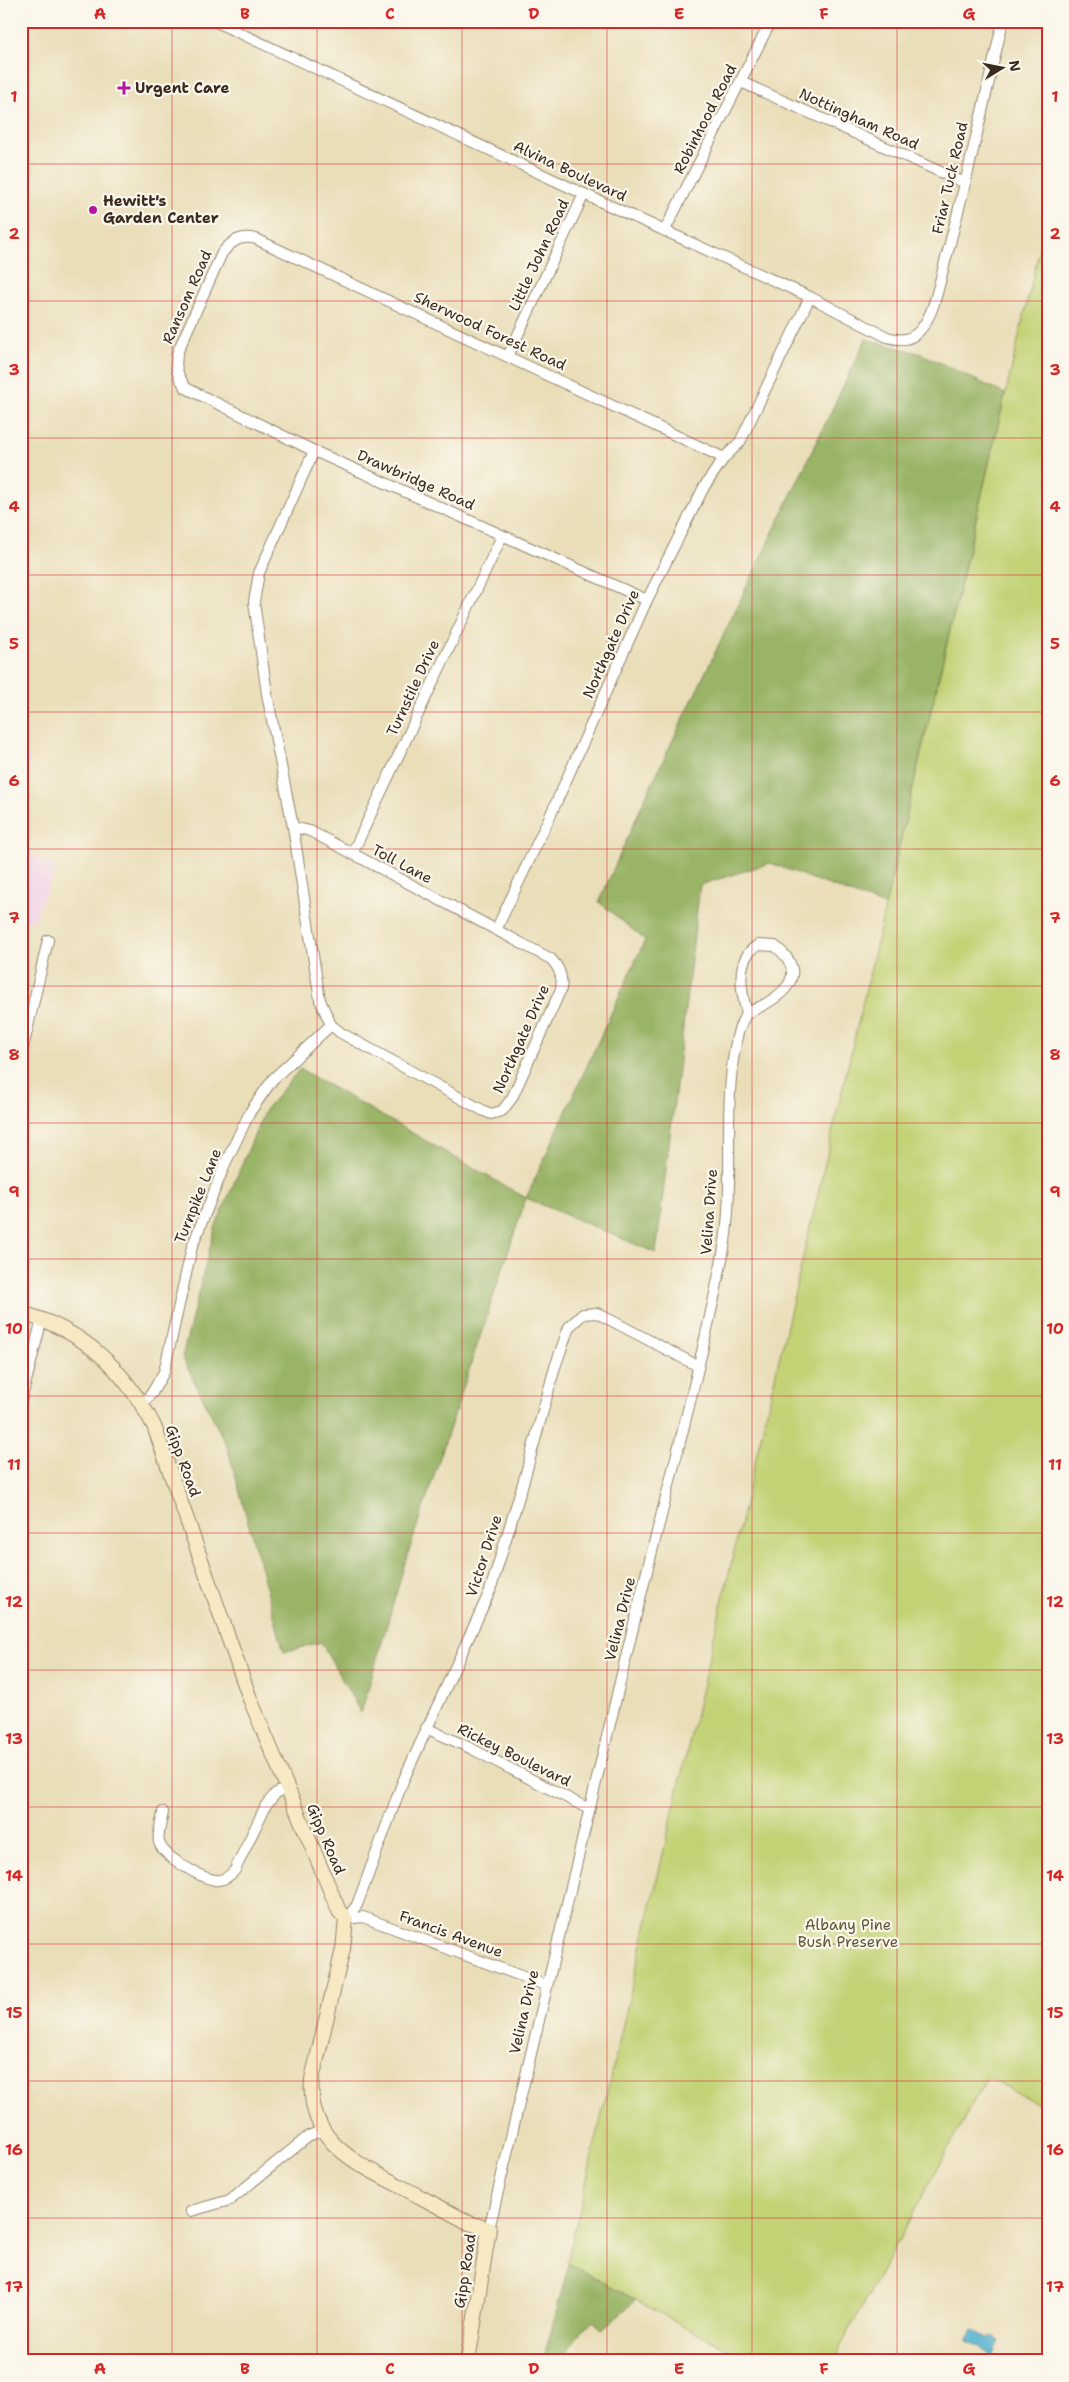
<svg xmlns="http://www.w3.org/2000/svg" width="1069" height="2382" viewBox="0 0 1069 2382" font-family="'Shantell Sans',sans-serif">
	<rect width="100%" height="100%" fill="#fbf7ec"/>
	<filter id="ink" filterUnits="userSpaceOnUse"><feTurbulence type="fractalNoise" baseFrequency=".02" numOctaves="2"/><feDisplacementMap in="SourceGraphic" scale="10" xChannelSelector="R" yChannelSelector="G"/><feConvolveMatrix kernelMatrix="1 2 1 2 8 2 1 2 1" color-interpolation-filters="sRGB"/></filter>
	<filter id="wash" filterUnits="userSpaceOnUse"><feTurbulence type="fractalNoise" baseFrequency=".0096" numOctaves="4" result="noise"/><feDisplacementMap in="SourceGraphic" scale="20" xChannelSelector="R" yChannelSelector="G"/><feGaussianBlur stdDeviation="1.12" result="paint"/><feColorMatrix in="noise" values="0 0 0 0 0 0 0 0 0 0 0 0 0 0 0 0 0 1.4 0 .05"/><feComposite in="paint" operator="in"/></filter>
	<g filter="url(#wash)">
		<rect width="100%" height="100%" fill="#eadeb9"/>
		<g fill="#f0d0e5">
			<path d="M21 746 31 761 21 782Z"/>
			<path d="M21 848 56 868 33 922 21 918Z"/>
		</g>
		<path fill="#cebed2" d="M1048 215V251L1040 247Z"/>
		<path fill="#c2d274" stroke="#7e7e49" d="M1040 247 1048 251V2109L987 2077 833 2361H749L567 2263Z"/>
		<g fill="#99b466" stroke="#6a6f42">
			<path d="M866 339 922 354 1005 394 885 906 770 863 700 885 656 1253 526 1198 405 1563 361 1713 321 1642 284 1652 227 1446 182 1357 215 1228 265 1110 300 1069 526 1198 645 940 599 902 645 798Z"/>
			<path d="M569 2264 636 2300 602 2329 593 2321 583 2329 560 2361H543Z"/>
		</g>
		<path fill="#50b0cf" stroke="#466d76" d="M973 2330 989 2339 991 2336 1000 2341 993 2356 967 2341Z"/>
	</g>
	<g filter="url(#ink)">
		<g fill="none" stroke-linecap="round" stroke-linejoin="round">
			<defs>
				<g id="street">
					<path d="M214 21 584 194 810 297 887 337C900 341 912 341 921 329 935 312 939 283 945 262 967 182 984 101 1003 21"/>
					<path d="M741 82 965 183"/>
					<path d="M665 230 771 21"/>
					<path d="M508 356 584 194"/>
					<path d="M647 600 314 451 186 388C177 375 174 366 178 351L222 253C232 241 240 235 256 239L724 458"/>
					<path d="M293 827 310 831 551 959C560 968 563 977 561 989L512 1098 502 1111 491 1114 484 1111 341 1033 331 1025 320 1000 293 827 267 694 254 602 259 573 314 451"/>
					<path d="M352 854 502 536"/>
					<path d="M496 930 551 814 647 600 704 487 724 458 740 442 810 297"/>
					<path d="M758 945 775 946C815 977 777 1000 747 1013 741 992 735 958 758 945Z"/>
					<path d="M21 1057 48 940"/>
					<path d="M21 1401 42 1319"/>
					<path d="M142 1404 152 1393 164 1372 192 1247 225 1164 250 1112 273 1079 331 1025"/>
					<path d="M426 1728 470 1748 589 1809"/>
					<path d="M163 1812C162 1821 157 1833 159 1842 162 1856 201 1878 215 1880 223 1881 230 1876 235 1870L266 1805 276 1793 288 1788"/>
					<path d="M346 1919 357 1905 403 1781 490 1591 524 1480 555 1367 569 1327 583 1314 597 1313 698 1366"/>
					<path d="M346 1919 363 1917 545 1985"/>
					<path d="M191 2211 230 2200 309 2136 322 2130"/>
					<path d="M489 2229C537 2021 588 1814 638 1607 667 1490 700 1372 723 1254 735 1190 724 1124 733 1060 736 1042 737 1028 747 1013"/>
				</g>
				<path id="secondary" d="M21 1313C84 1330 124 1369 154 1426L250 1699 339 1911 346 1919 343 1949 312 2079C307 2140 352 2161 398 2185 422 2198 446 2210 469 2223L489 2229 468 2361"/>
			</defs>
			<use href="#street" stroke="#92846c" stroke-width="12"/>
			<use href="#secondary" stroke="#92846c" stroke-width="16"/>
			<use href="#street" stroke="#fff" stroke-width="10"/>
			<use href="#secondary" stroke="#f7e9c3" stroke-width="14"/>
		</g>
	</g>
	<path fill="none" stroke="#d62828" stroke-width="1" stroke-opacity="0.55" d="M172 21V2361M317 21V2361M462 21V2361M607 21V2361M752 21V2361M897 21V2361M21 164H1048M21 301H1048M21 438H1048M21 575H1048M21 712H1048M21 849H1048M21 986H1048M21 1123H1048M21 1259H1048M21 1396H1048M21 1533H1048M21 1670H1048M21 1807H1048M21 1944H1048M21 2081H1048M21 2218H1048"/>
	<g fill="#b5179e" stroke="#fbf7ec" stroke-width="2">
		<path d="M121.5 80.5h5v5h5v5h-5v5h-5v-5h-5v-5h5z"/>
		<circle cx="93" cy="210" r="5"/>
	</g>
	<g text-anchor="middle" stroke-width="4.5" stroke-linejoin="round" paint-order="stroke">
		<g font-size="15" font-weight="bold" fill="#3b2a1e" stroke="#fbf7ec" text-anchor="start">
			<text x="135" y="93">Urgent Care</text>
			<text x="103" y="206">Hewitt's<tspan x="103" dy="17">Garden Center</tspan></text>
		</g>
		<g font-size="15" fill="#3b2a1e" stroke="#fbf7ec">
			<text transform="translate(705 119) rotate(-63)" y="5">Robinhood Road</text>
			<text transform="translate(859 119) rotate(24)" y="5">Nottingham Road</text>
			<text transform="translate(570 171) rotate(25)" y="5">Alvina Boulevard</text>
			<text transform="translate(950 178) rotate(-77)" y="5">Friar Tuck Road</text>
			<text transform="translate(539 255) rotate(-65)" y="5">Little John Road</text>
			<text transform="translate(187 297) rotate(-66)" y="5">Ransom Road</text>
			<text transform="translate(490 331) rotate(25)" y="5">Sherwood Forest Road</text>
			<text transform="translate(416 480) rotate(24)" y="5">Drawbridge Road</text>
			<text transform="translate(611 644) rotate(-66)" y="5">Northgate Drive</text>
			<text transform="translate(413 688) rotate(-65)" y="5">Turnstile Drive</text>
			<text transform="translate(402 864) rotate(28)" y="5">Toll Lane</text>
			<text transform="translate(521 1039) rotate(-66)" y="5">Northgate Drive</text>
			<text transform="translate(198 1196) rotate(-68)" y="5">Turnpike Lane</text>
			<text transform="translate(709 1212) rotate(-86)" y="5">Velina Drive</text>
			<text transform="translate(183 1461) rotate(70)" y="5">Gipp Road</text>
			<text transform="translate(484 1556) rotate(-72)" y="5">Victor Drive</text>
			<text transform="translate(620 1619) rotate(-76)" y="5">Velina Drive</text>
			<text transform="translate(514 1755) rotate(26)" y="5">Rickey Boulevard</text>
			<text transform="translate(326 1839) rotate(67)" y="5">Gipp Road</text>
			<text transform="translate(451 1934) rotate(20)" y="5">Francis Avenue</text>
			<text transform="translate(524 2012) rotate(-77)" y="5">Velina Drive</text>
			<text transform="translate(465 2271) rotate(-81)" y="5">Gipp Road</text>
		</g>
		<g font-size="15" fill="#5d5434" stroke="#fbf7ec">
			<text x="848" y="1930">Albany Pine<tspan x="848" dy="17">Bush Preserve</tspan></text>
		</g>
	</g>
	<rect width="1069" height="2382" fill="none" stroke="#fbf7ec" stroke-width="55"/>
	<g transform="translate(1002 68) rotate(80)" stroke="#fbf7ec" stroke-width="4" paint-order="stroke">
	<path d="M0-4L9 19L0 12L-9 19Z" fill="#3b2a1e"/>
	<text y="-8" font-size="14" font-weight="bold" text-anchor="middle" fill="#3b2a1e">N</text>
	</g>
	<rect x="28" y="28" width="1014" height="2326" fill="none" stroke="#d62828" stroke-width="2"/>
	<g font-size="16" text-anchor="middle" font-weight="bold" fill="#d62828">
		<text x="100" y="19">A</text>
		<text x="245" y="19">B</text>
		<text x="390" y="19">C</text>
		<text x="534" y="19">D</text>
		<text x="679" y="19">E</text>
		<text x="824" y="19">F</text>
		<text x="969" y="19">G</text>
		<text x="14" y="102">1</text>
		<text x="1055" y="102">1</text>
		<text x="14" y="239">2</text>
		<text x="1055" y="239">2</text>
		<text x="14" y="375">3</text>
		<text x="1055" y="375">3</text>
		<text x="14" y="512">4</text>
		<text x="1055" y="512">4</text>
		<text x="14" y="649">5</text>
		<text x="1055" y="649">5</text>
		<text x="14" y="786">6</text>
		<text x="1055" y="786">6</text>
		<text x="14" y="923">7</text>
		<text x="1055" y="923">7</text>
		<text x="14" y="1060">8</text>
		<text x="1055" y="1060">8</text>
		<text x="14" y="1197">9</text>
		<text x="1055" y="1197">9</text>
		<text x="14" y="1334">10</text>
		<text x="1055" y="1334">10</text>
		<text x="14" y="1470">11</text>
		<text x="1055" y="1470">11</text>
		<text x="14" y="1607">12</text>
		<text x="1055" y="1607">12</text>
		<text x="14" y="1744">13</text>
		<text x="1055" y="1744">13</text>
		<text x="14" y="1881">14</text>
		<text x="1055" y="1881">14</text>
		<text x="14" y="2018">15</text>
		<text x="1055" y="2018">15</text>
		<text x="14" y="2155">16</text>
		<text x="1055" y="2155">16</text>
		<text x="14" y="2292">17</text>
		<text x="1055" y="2292">17</text>
		<text x="100" y="2374">A</text>
		<text x="245" y="2374">B</text>
		<text x="390" y="2374">C</text>
		<text x="534" y="2374">D</text>
		<text x="679" y="2374">E</text>
		<text x="824" y="2374">F</text>
		<text x="969" y="2374">G</text>
	</g>
</svg>
